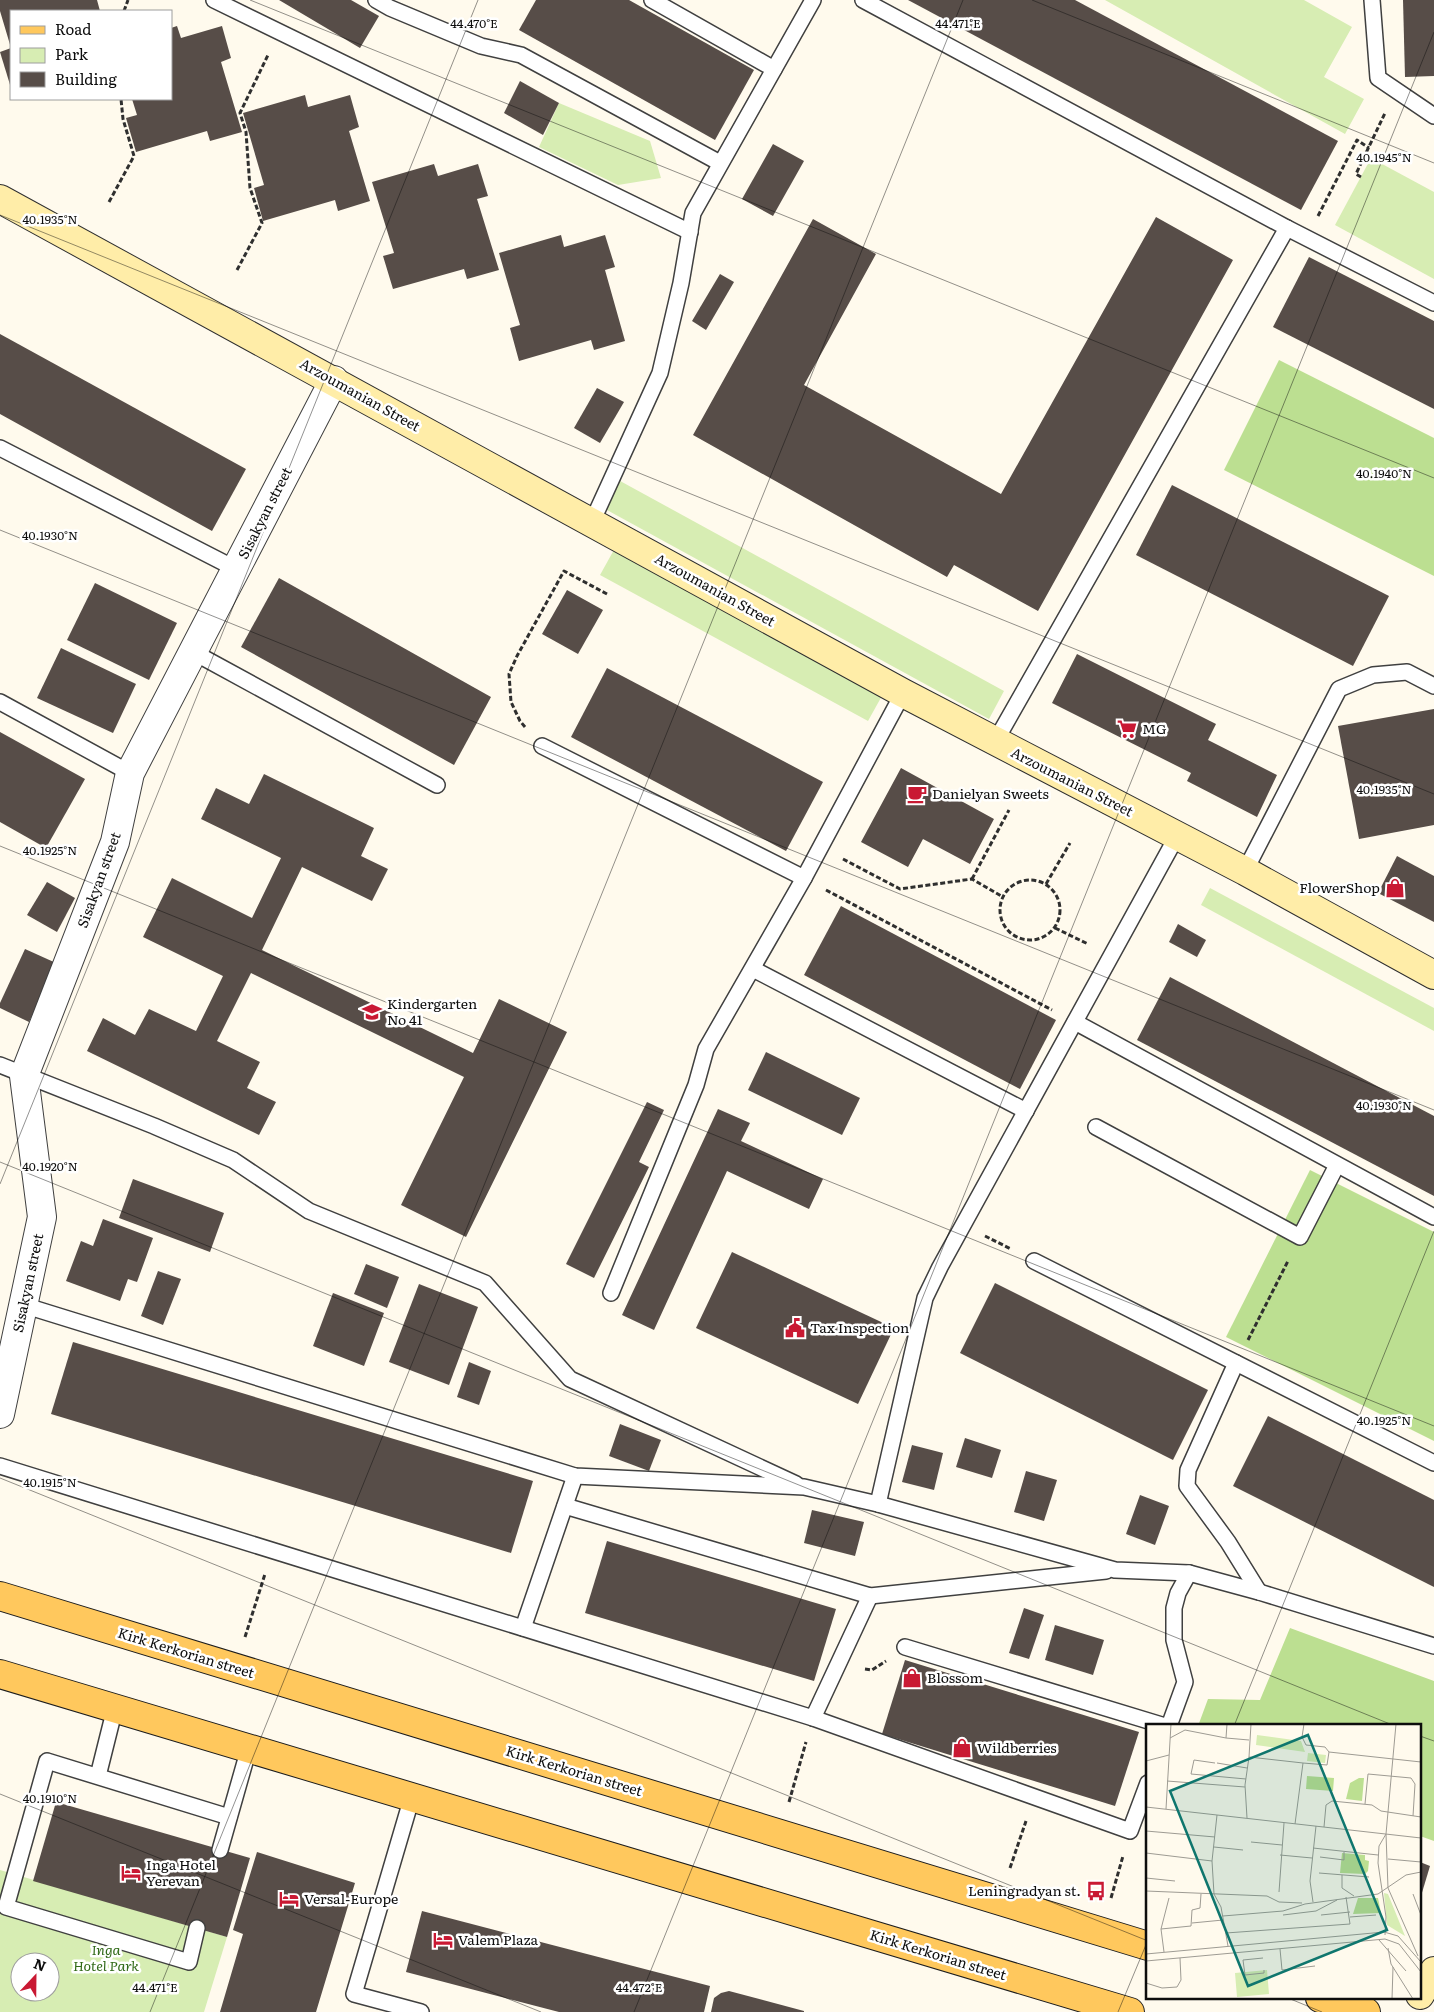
<svg xmlns="http://www.w3.org/2000/svg" width="1434" height="2012" viewBox="0 0 1434 2012" font-family="Literata,serif">
	<rect width="100%" height="100%" fill="#fffaed"/>
	<g fill="#d7edb3" fill-rule="evenodd">
		<path d="M1105 0H1304L1352 27 1324 77 1364 99 1345 134Z"/>
		<path d="M559 103 650 141 661 178 618 185 539 147Z"/>
		<path d="M1371 158 1434 192V279L1335 225Z"/>
		<path d="M611 476 1004 691 989 719 596 504Z"/>
		<path d="M615 548 883 694 868 721 600 575Z"/>
		<path d="M1210 888 1434 1008V1031L1201 905Z"/>
		<path d="M0 1870 227 1937 204 2012H0ZM20 1962H50V1992H20Z"/>
	</g>
	<g fill="#bcdf91">
		<path d="M1279 360 1434 438V576L1224 470Z"/>
		<path d="M1310 1170 1434 1232V1441L1226 1337Z"/>
		<path d="M1290 1628 1434 1681V1841L1420 1836V1726H1198L1208 1699 1260 1700Z"/>
	</g>
	<g fill="#574d48">
		<path d="M0 0H97L100 11H11V48L0 11Z"/>
		<path d="M279 0H351L379 16 360 48Z"/>
		<path d="M536 0H629L754 70 715 140 519 30Z"/>
		<path d="M908 0H1075L1338 141 1301 210Z"/>
		<path d="M1403 0H1434V76L1405 77Z"/>
		<path d="M177 26 181 38 222 26 231 58 221 62 242 132 210 141 207 131 136 152 126 118 137 115 132 99H171V28Z"/>
		<path d="M11 48V88L0 52Z"/>
		<path d="M520 81 559 103 543 135 504 113Z"/>
		<path d="M305 95 308 107 350 95 359 127 349 131 370 201 338 211 335 200 263 221 254 188 264 185 243 113Z"/>
		<path d="M773 144 804 161 773 216 742 199Z"/>
		<path d="M434 164 438 176 478 164 488 196 477 199 499 270 467 279 464 269 393 289 383 256 394 253 372 182Z"/>
		<path d="M1156 217 1233 260 1038 611 954 565 947 577 693 435 813 219 876 254 804 385 1001 494Z"/>
		<path d="M561 235 564 247 605 235 615 267 605 270 625 341 594 350 591 340 519 361 510 328 520 325 499 253Z"/>
		<path d="M1309 257 1434 321V409L1273 327Z"/>
		<path d="M720 274 734 282 706 330 692 321Z"/>
		<path d="M0 334 246 469 212 531 0 414Z"/>
		<path d="M597 388 624 402 600 443 574 428Z"/>
		<path d="M1172 485 1389 596 1353 666 1136 555Z"/>
		<path d="M279 578 491 697 454 765 241 647Z"/>
		<path d="M95 583 177 623 149 680 67 640Z"/>
		<path d="M567 590 603 610 578 654 542 634Z"/>
		<path d="M61 648 136 684 113 733 37 698Z"/>
		<path d="M1077 654 1216 724 1208 740 1277 775 1257 817 1187 781 1191 773 1052 703Z"/>
		<path d="M607 668 823 782 786 851 571 737Z"/>
		<path d="M1434 709V825L1359 839 1338 726Z"/>
		<path d="M0 732 85 779 46 848 0 822Z"/>
		<path d="M901 768 994 819 970 864 923 839 908 867 861 842Z"/>
		<path d="M264 774 374 828 361 856 388 869 372 901 302 867 262 950 473 1053 499 999 567 1032 466 1237 401 1205 464 1077 251 973 217 1041 260 1062 247 1088 276 1102 259 1135 87 1051 103 1018 135 1035 149 1009 196 1031 223 976 143 937 172 878 252 918 281 858 201 819 216 788 249 804Z"/>
		<path d="M1397 856 1434 876V922L1378 893Z"/>
		<path d="M47 882 75 898 57 932 27 915Z"/>
		<path d="M841 906 1056 1020 1020 1089 804 975Z"/>
		<path d="M1178 924 1206 940 1197 957 1169 942Z"/>
		<path d="M25 949 56 963 29 1022 0 1008V1003Z"/>
		<path d="M1170 977 1434 1116V1196L1137 1040Z"/>
		<path d="M766 1052 860 1098 842 1135 748 1090Z"/>
		<path d="M647 1102 664 1110 639 1162 649 1167 594 1278 566 1264Z"/>
		<path d="M718 1109 750 1123 741 1141 823 1179 809 1209 727 1171 654 1330 622 1315Z"/>
		<path d="M133 1179 224 1213 210 1252 119 1218Z"/>
		<path d="M103 1219 153 1238 137 1282 128 1279 120 1301 66 1281 81 1241 93 1246Z"/>
		<path d="M732 1252 894 1328 858 1404 696 1328Z"/>
		<path d="M366 1264 399 1277 387 1308 354 1294Z"/>
		<path d="M158 1271 181 1279 163 1325 141 1316Z"/>
		<path d="M995 1283 1208 1390 1173 1460 960 1353Z"/>
		<path d="M419 1284 478 1307 449 1385 389 1362Z"/>
		<path d="M333 1293 384 1313 364 1366 313 1346Z"/>
		<path d="M73 1342 533 1481 511 1553 51 1414Z"/>
		<path d="M469 1362 491 1371 479 1405 457 1397Z"/>
		<path d="M1268 1416 1434 1500V1587L1233 1486Z"/>
		<path d="M620 1424 661 1440 649 1471 609 1456Z"/>
		<path d="M965 1438 1001 1450 992 1478 956 1467Z"/>
		<path d="M912 1445 943 1453 934 1490 902 1482Z"/>
		<path d="M1026 1471 1057 1480 1044 1521 1014 1512Z"/>
		<path d="M1140 1495 1169 1506 1155 1545 1126 1534Z"/>
		<path d="M812 1510 864 1522 855 1556 804 1543Z"/>
		<path d="M607 1541 836 1609 814 1681 585 1613Z"/>
		<path d="M1024 1608 1044 1615 1029 1659 1009 1653Z"/>
		<path d="M1055 1625 1104 1640 1093 1675 1045 1660Z"/>
		<path d="M905 1660 1139 1732 1115 1806 882 1734Z"/>
		<path d="M56 1802 250 1858 227 1937 33 1881Z"/>
		<path d="M257 1852 355 1883 316 2012H220L243 1934 233 1930Z"/>
		<path d="M1420 1862 1430 1866 1421 1896H1420Z"/>
		<path d="M422 1911 710 1986 704 2012H559L406 1972Z"/>
		<path d="M729 1991 804 2011V2012H711L714 1998 721 1993Z"/>
	</g>
	<g fill="none" stroke-linecap="round" stroke-linejoin="round">
		<defs>
			<g id="lane">
				<path d="M214 0 690 232"/>
				<path d="M376 0 390 8 481 46 521 55 720 163"/>
				<path d="M652 0 774 69"/>
				<path d="M863 0 1287 228 995 742"/>
				<path d="M1372 0 1378 78 1434 116"/>
				<path d="M1287 228 1434 303"/>
				<path d="M0 448 236 569"/>
				<path d="M592 522 660 373 681 283 693 213 813 0"/>
				<path d="M193 652 437 785"/>
				<path d="M0 702 130 773"/>
				<path d="M542 746 804 878"/>
				<path d="M1245 871 1339 689 1373 675 1407 672 1434 686"/>
				<path d="M753 969 1026 1111"/>
				<path d="M1075 1022 1434 1217"/>
				<path d="M0 1065 154 1126 233 1160 309 1211 485 1283 570 1379 796 1484"/>
				<path d="M1096 1127 1300 1237 1337 1165"/>
				<path d="M1034 1261 1434 1463"/>
				<path d="M611 1293 696 1085 706 1049 804 878 903 693"/>
				<path d="M23 1305 575 1476 804 1487 878 1504 1115 1570 1189 1573 1259 1592 1434 1646"/>
				<path d="M1236 1363 1188 1470 1187 1486 1228 1542 1259 1592"/>
				<path d="M0 1466 813 1718 1130 1831 1148 1783"/>
				<path d="M878 1504 925 1298 940 1267 1177 836"/>
				<path d="M565 1506 870 1596 1106 1571"/>
				<path d="M523 1628 575 1476"/>
				<path d="M905 1647 1165 1726"/>
				<path d="M813 1718 870 1596"/>
				<path d="M1169 1726 1185 1682 1174 1640V1608L1178 1593 1189 1573"/>
				<path d="M98 1776 115 1708"/>
				<path d="M412 1797 354 1994 421 2012"/>
				<path d="M220 1850 249 1748"/>
				<path d="M197 1928 189 1962 6 1907 47 1761 229 1817"/>
			</g>
			<path id="street" d="M0 1414 42 1217 24 1076 115 842 130 773 334 380"/>
			<g id="secondary">
				<path d="M0 199 903 693 1245 871 1434 975"/>
				<path d="M1420 1995 1434 1971"/>
			</g>
			<g id="primary">
				<path d="M0 1596 1148 1946"/>
				<path d="M0 1674 1130 2012"/>
				<path d="M1320 1998 1366 2012"/>
			</g>
		</defs>
		<use href="#lane" stroke="#404040" stroke-width="18"/>
		<use href="#street" stroke="#404040" stroke-width="30"/>
		<use href="#secondary" stroke="#2f2f2f" stroke-width="30"/>
		<use href="#primary" stroke="#1e1e1e" stroke-width="30"/>
		<g stroke="#2f2f2f" stroke-width="3" stroke-dasharray="5 2.5" stroke-linecap="butt">
			<path d="M124 11 128 0"/>
			<path d="M1361 177 1356 174 1385 113"/>
			<path d="M109 202 134 156 123 119 121 99"/>
			<path d="M1318 216 1357 140 1369 148"/>
			<path d="M237 270 262 223 250 188 246 132 240 113 268 55"/>
			<path d="M525 727 520 721 511 702 509 674 517 656 564 571 607 594"/>
			<path d="M843 859 900 889 972 879 1003 897"/>
			<path d="M972 879 1009 810"/>
			<circle cx="1030" cy="910" r="30"/>
			<path d="M1046 884 1070 843"/>
			<path d="M826 890 1052 1010"/>
			<path d="M1055 928 1088 944"/>
			<path d="M985 1236 1011 1249"/>
			<path d="M1248 1340 1288 1261"/>
			<path d="M245 1637 265 1574"/>
			<path d="M865 1669 872 1670 886 1661"/>
			<path d="M789 1802 806 1742"/>
			<path d="M1010 1868 1026 1821"/>
			<path d="M1111 1898 1123 1856"/>
		</g>
		<use href="#lane" stroke="#fff" stroke-width="15"/>
		<use href="#street" stroke="#fff" stroke-width="28"/>
		<use href="#secondary" stroke="#ffeda8" stroke-width="28"/>
		<use href="#primary" stroke="#ffc85d" stroke-width="28"/>
	</g>
	<path fill="none" stroke="#0d0d0d" stroke-width="1" stroke-opacity="0.45" d="M250 0 1434 478M1032 0 1434 163M0 215 1434 794M0 530 1434 1110M0 846 1434 1426M0 1162 1395 1726M0 1184 478 0M0 1478 1148 1941M1234 1726 1434 1231M1420 1736 1434 1741M0 1794 541 2012M1288 1998 1322 2012M150 2012 963 0M634 2012 1434 32M1118 2012 1148 1940"/>
	<defs>
		<symbol id="supermarket-bare" viewBox="-9 -9 18 18"><path d="M-6-5.5h2.5l.6 2H6L4.5 2H-2.5L-4.4-4H-6ZM-1.5 3.2a1.3 1.3 0 1 0 .1 0ZM3 3.2a1.3 1.3 0 1 0 .1 0Z" fill="#c91933" stroke="#fff" stroke-width="2.5" paint-order="stroke"/></symbol>
		<symbol id="cafe-bare" viewBox="-9 -9 18 18"><path d="M-5.5-4.5H6V0H3Q3 3.5 0 3.5H-2.5Q-5.5 3.5-5.5 0ZM3-3.2v2h1.7v-2ZM-6 4.5H4V6H-6Z" fill="#c91933" stroke="#fff" stroke-width="2.5" paint-order="stroke"/></symbol>
		<symbol id="shop-bare" viewBox="-9 -9 18 18"><path d="M-5-2.5h2.3a2.7 3.5 0 0 1 5.4 0H5L5.5 6h-11ZM-1.5-2.5h3a1.5 2.3 0 0 0-3 0Z" fill="#c91933" stroke="#fff" stroke-width="2.5" paint-order="stroke"/></symbol>
		<symbol id="school-bare" viewBox="-9 -9 18 18"><path d="M0-5L7-2L0 1L-7-2ZM-4 1L0 2.5L4 1V4Q0 6-4 4Z" fill="#c91933" stroke="#fff" stroke-width="2.5" paint-order="stroke"/></symbol>
		<symbol id="civic-bare" viewBox="-9 -9 18 18"><path d="M-.6-6.5H3V-4.5H.6V-3L4-1V1h2V6H-6V1h2V-1L-.6-3ZM-1.2 2.5V6h2.4V2.5Z" fill="#c91933" stroke="#fff" stroke-width="2.5" paint-order="stroke"/></symbol>
		<symbol id="hotel-bare" viewBox="-9 -9 18 18"><path d="M-6-4.5h1.5V1H6V5H4.5V3h-9V5H-6ZM-4 0a1.8 1.8 0 1 1 3.6 0ZM.5 0V-2.5h3Q6-2.5 6 0Z" fill="#c91933" stroke="#fff" stroke-width="2.5" paint-order="stroke"/></symbol>
		<symbol id="bus-bare" viewBox="-9 -9 18 18"><path d="M-5-6H5V4H4V6H2V4H-2V6H-4V4H-5ZM-3.5-4V0h7V-4ZM-3.5 1.2v1.5H-2V1.2ZM2 1.2v1.5H3.5V1.2Z" fill="#c91933" stroke="#fff" stroke-width="2.5" paint-order="stroke"/></symbol>
	</defs>
	<g fill-rule="evenodd">
		<use href="#supermarket-bare" x="1113" y="715" width="28" height="28"/>
		<use href="#cafe-bare" x="903" y="780" width="28" height="28"/>
		<use href="#shop-bare" x="1381" y="874" width="28" height="28"/>
		<use href="#school-bare" x="358" y="998" width="28" height="28"/>
		<use href="#civic-bare" x="781" y="1314" width="28" height="28"/>
		<use href="#shop-bare" x="898" y="1664" width="28" height="28"/>
		<use href="#shop-bare" x="948" y="1734" width="28" height="28"/>
		<use href="#hotel-bare" x="117" y="1859" width="28" height="28"/>
		<use href="#bus-bare" x="1082" y="1877" width="28" height="28"/>
		<use href="#hotel-bare" x="275" y="1885" width="28" height="28"/>
		<use href="#hotel-bare" x="429" y="1926" width="28" height="28"/>
	</g>
	<g text-anchor="middle" stroke-width="5" stroke-linejoin="round" paint-order="stroke">
		<g font-size="14" fill="#0d0d0d" stroke="#fff">
			<text transform="translate(360 395) rotate(29)" y="5">Arzoumanian Street</text>
			<text transform="translate(265 513) rotate(-63)" y="5">Sisakyan street</text>
			<text transform="translate(715 590) rotate(29)" y="5">Arzoumanian Street</text>
			<text transform="translate(1072 782) rotate(27)" y="5">Arzoumanian Street</text>
			<text transform="translate(99 880) rotate(-70)" y="5">Sisakyan street</text>
			<text transform="translate(28 1283) rotate(-78)" y="5">Sisakyan street</text>
			<text transform="translate(186 1653) rotate(17)" y="5">Kirk Kerkorian street</text>
			<text transform="translate(574 1771) rotate(17)" y="5">Kirk Kerkorian street</text>
			<text transform="translate(938 1955) rotate(17)" y="5">Kirk Kerkorian street</text>
		</g>
		<g font-size="14" fill="#0d0d0d" stroke="#fff" text-anchor="start">
			<text x="1142" y="734">MG</text>
			<text x="932" y="799">Danielyan Sweets</text>
			<text x="1380" y="893" text-anchor="end">FlowerShop</text>
			<text x="387" y="1009">Kindergarten<tspan x="387" dy="16">No 41</tspan></text>
			<text x="810" y="1333">Tax Inspection</text>
			<text x="927" y="1683">Blossom</text>
			<text x="977" y="1753">Wildberries</text>
			<text x="146" y="1870">Inga Hotel<tspan x="146" dy="16">Yerevan</tspan></text>
			<text x="1081" y="1896" text-anchor="end">Leningradyan st.</text>
			<text x="304" y="1904">Versal-Europe</text>
			<text x="458" y="1945">Valem Plaza</text>
		</g>
		<g font-size="14" font-style="italic" fill="#316a18" stroke="#fff">
			<text x="106" y="1955">Inga<tspan x="106" dy="16">Hotel Park</tspan></text>
		</g>
	</g>
	<g transform="translate(1146 1724)">
		<rect width="275" height="275" fill="#fffaed"/>
		<path d="M111 11 155 17 159 28 110 21ZM162 29 180 31 179 39 161 37ZM238 169 242 170 259 212 241 201ZM121 246 123 270 91 273 89 249Z" fill="#d7edb3"/>
		<path d="M161 52 188 54 187 67 160 65ZM213 54H218L216 77 200 75 204 59ZM196 129 219 131V136L223 137 222 147 219 150 194 149ZM212 174H232L235 189 207 190Z" fill="#bcdf91"/>
		<path fill="none" stroke="#9e9b93" stroke-width="1" d="M81 0 80 14 103 16M158 0 156 13 160 21 179 23 183 28 275 38M24 14 39 6 80 14M103 33 105 0M0 37 23 31M69 39 48 36 45 50 100 55M71 39 101 44M157 39 181 41 183 28M21 57 99 63M219 80 222 50 265 54 269 60 267 92M0 83 275 114M20 85 25 0M71 91 66 137 68 170 75 183 82 222M101 94 99 61 103 33 157 39 149 100M178 103 180 81 186 77 226 81 235 87 275 93M0 107 69 113M240 110 250 0M240 110 242 164 272 232M105 118 136 121M68 123 97 126M167 124 232 131M0 129 66 137M134 131 166 134M174 133 198 136V128M242 135 275 138M173 149 223 153M196 151V164L208 172M0 154 29 157M0 167 121 172 133 178 156 179M133 168 138 99M267 170 275 191M167 178 164 157 170 102M137 191 170 187 191 176M175 191 204 188M77 192 137 187 159 180 232 170 260 151 275 148M204 193 230 191M46 199 77 196M15 205 23 174M80 209 204 200 200 173M239 211 240 193 232 139 233 122 240 110M233 216 260 247M242 224 245 240 267 275M134 225 136 246 169 242M18 228 15 205 45 202 46 186 54 184 55 170M0 230 238 208 252 212 275 238M117 234 97 236 99 251 118 249V246M0 237 239 215 253 220 275 248M0 259 16 264 31 263 35 256 34 234M246 275 247 243"/>
		<path fill="#0f766e" fill-opacity="0.15" stroke="#0f766e" stroke-width="2.5" d="M162 11 241 206 102 262 24 67Z"/>
		<rect width="275" height="275" fill="none" stroke="#0d0d0d" stroke-width="2.5"/>
	</g>
	<g font-size="12" text-anchor="middle" fill="#0d0d0d" stroke="#fff" stroke-width="5" stroke-linejoin="round" paint-order="stroke">
		<text x="958" y="28">44.471°E</text>
		<text x="474" y="28">44.470°E</text>
		<text x="1384" y="162">40.1945°N</text>
		<text x="50" y="224">40.1935°N</text>
		<text x="1384" y="478">40.1940°N</text>
		<text x="50" y="540">40.1930°N</text>
		<text x="1384" y="794">40.1935°N</text>
		<text x="50" y="855">40.1925°N</text>
		<text x="1384" y="1110">40.1930°N</text>
		<text x="50" y="1171">40.1920°N</text>
		<text x="1384" y="1425">40.1925°N</text>
		<text x="50" y="1487">40.1915°N</text>
		<text x="50" y="1803">40.1910°N</text>
		<text x="155" y="1992">44.471°E</text>
		<text x="639" y="1992">44.472°E</text>
	</g>
	<rect x="10" y="10" width="162" height="90" fill="#ffffff" stroke="#9e9e9e"/>
	<rect x="20" y="26" width="25" height="8" fill="#ffc85d" stroke="#9e9e9e"/>
	<text x="55" y="35" font-size="15" fill="#0d0d0d">Road</text>
	<rect x="20" y="48" width="25" height="15" fill="#d7edb3" stroke="#9e9e9e"/>
	<text x="55" y="60" font-size="15" fill="#0d0d0d">Park</text>
	<rect x="20" y="72" width="25" height="15" fill="#574d48" stroke="#9e9e9e"/>
	<text x="55" y="85" font-size="15" fill="#0d0d0d">Building</text>
	<g transform="translate(35 1977) rotate(22)"><circle r="24" fill="#ffffff" stroke="#9e9e9e"/>
	<path d="M0-4L9 19L0 12L-9 19Z" fill="#c91933"/>
	<text y="-8" font-size="14" font-weight="bold" text-anchor="middle" fill="#0d0d0d">N</text>
	</g>
</svg>
